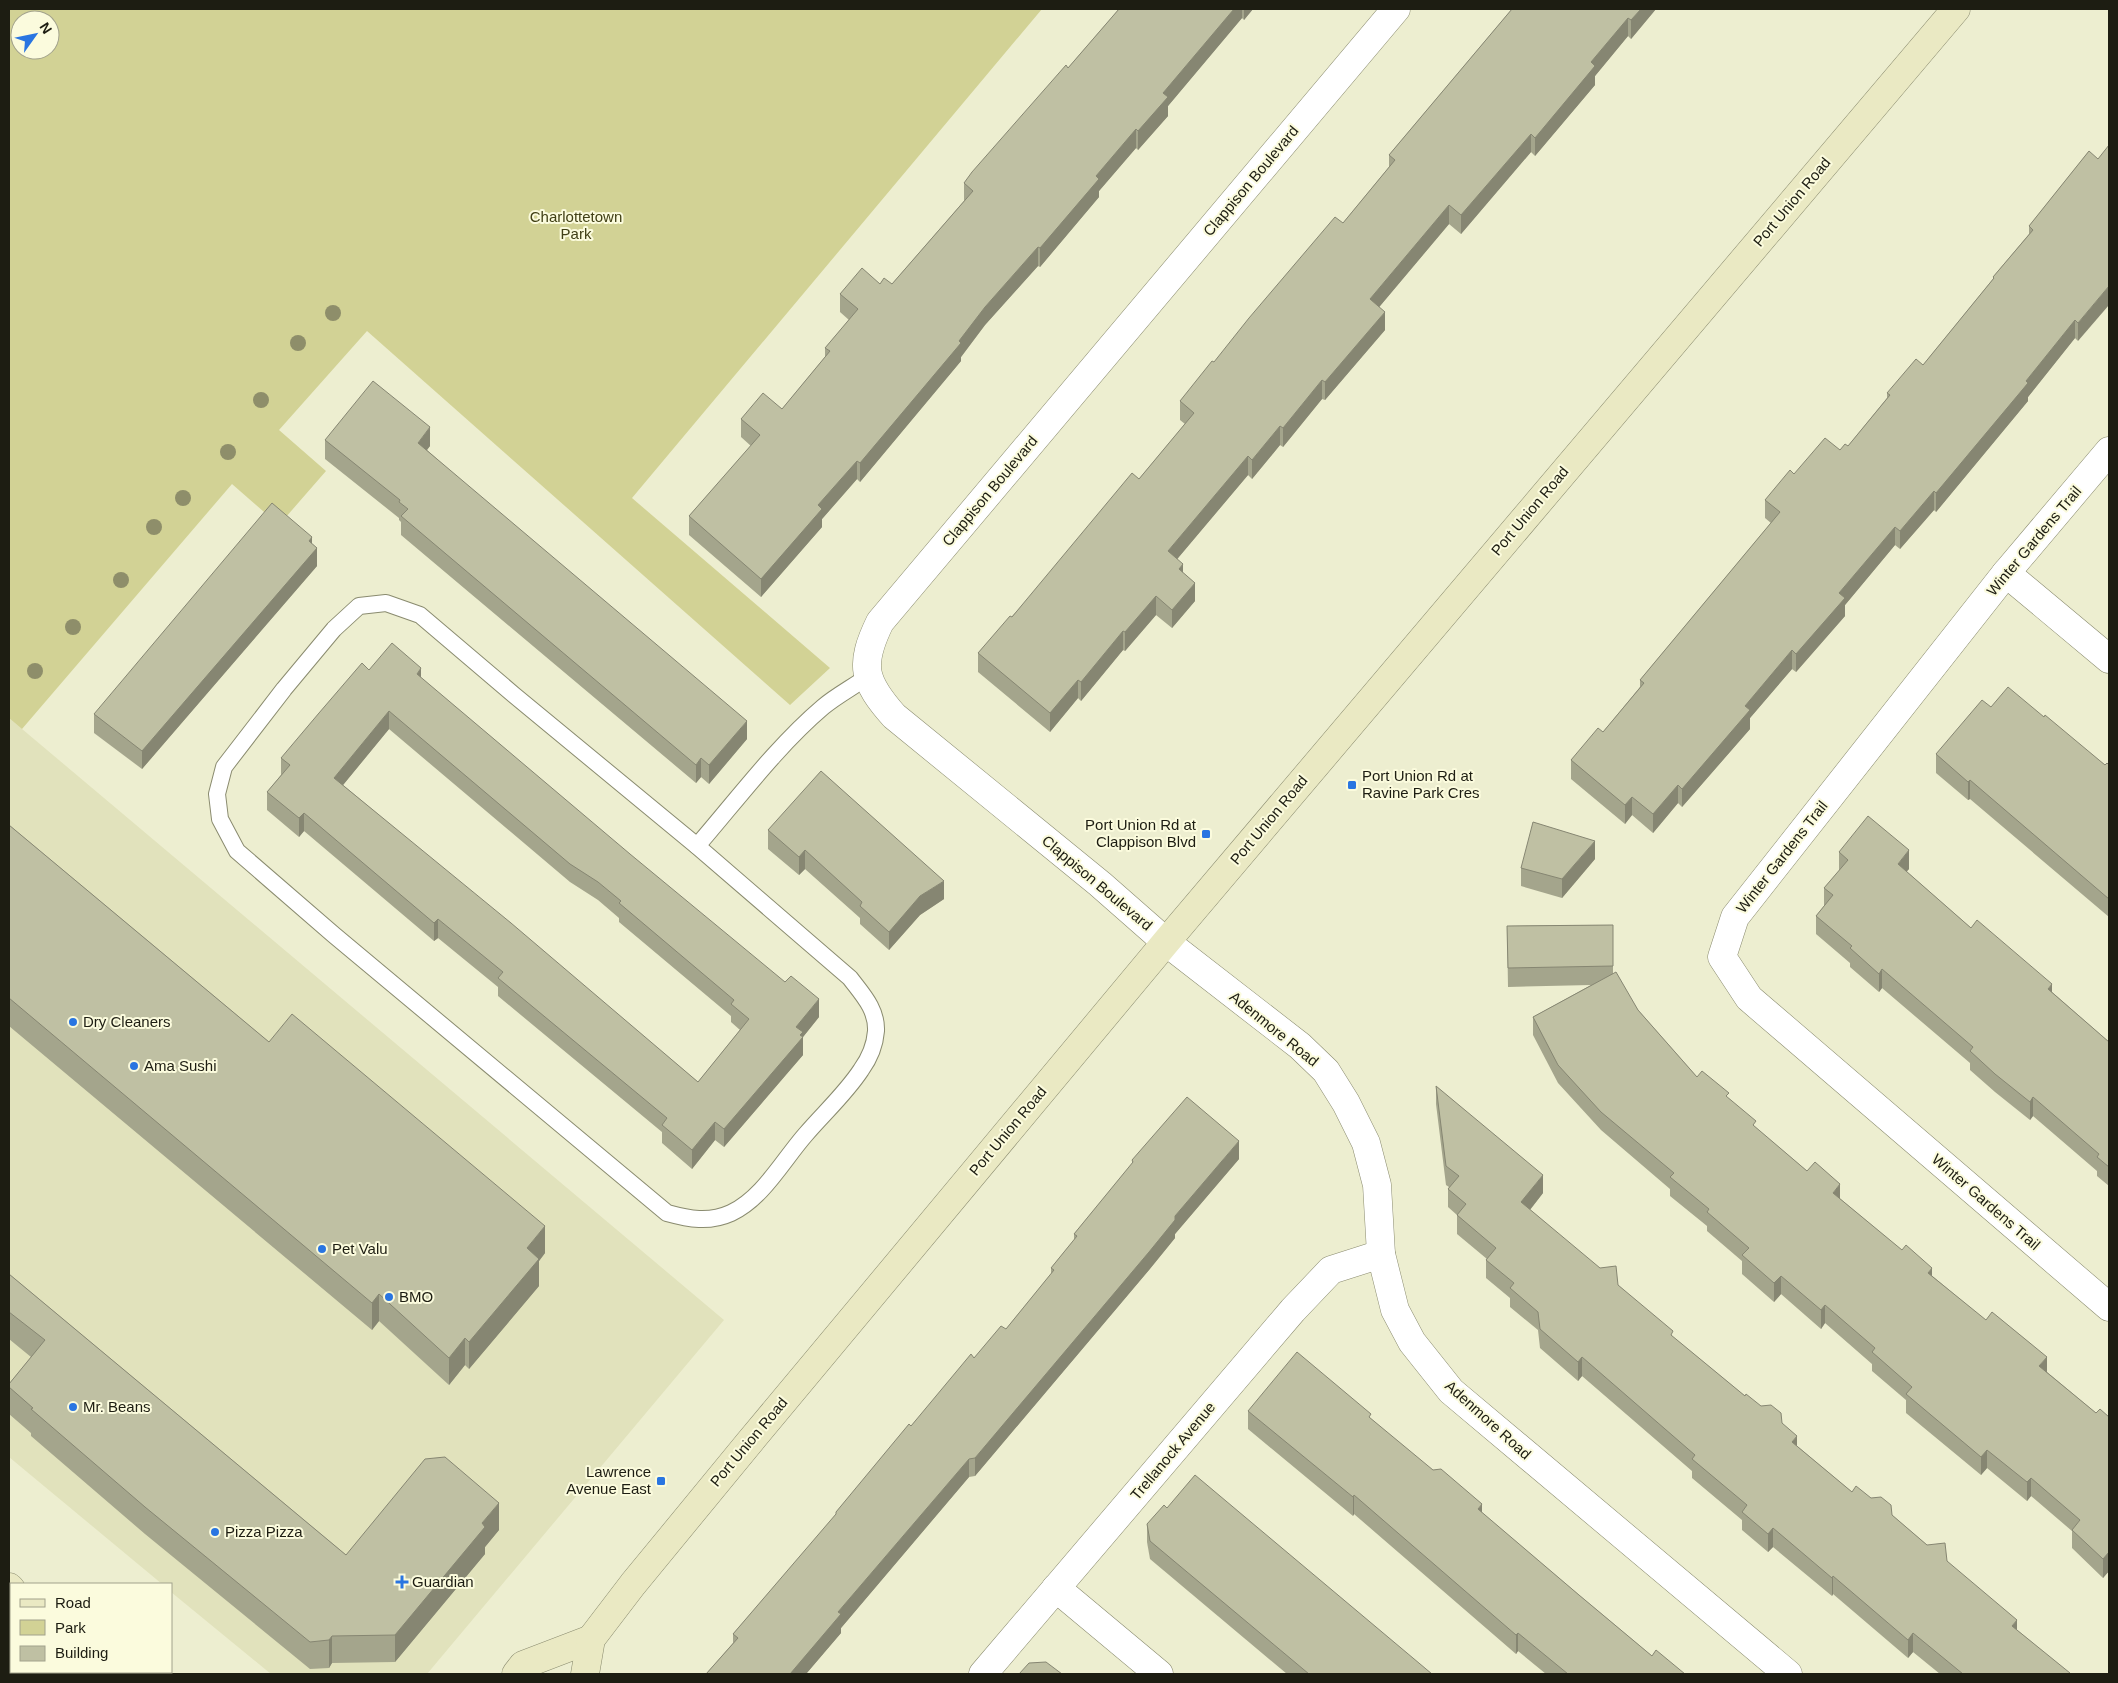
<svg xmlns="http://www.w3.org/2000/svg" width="2118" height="1683" viewBox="0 0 2118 1683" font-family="Arial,sans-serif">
	<rect width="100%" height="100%" fill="#edeed0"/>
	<path fill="#e1e2bc" d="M9 718 724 1320 427 1674H271L171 1592V1584H162L9 1457Z"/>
	<path fill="#d2d295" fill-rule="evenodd" d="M9 9H1042L632 498 830 668 790 705 367 331 279 430 326 471 279 525 232 484 22 729 9 718ZM20 20H50V50H20Z"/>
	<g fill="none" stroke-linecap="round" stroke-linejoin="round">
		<defs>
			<g id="lane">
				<path d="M386 603 420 615 514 695 697 846 850 978C862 994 877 1009 876 1031 875 1044 869 1059 861 1070 846 1093 824 1113 806 1134 783 1160 763 1198 731 1213 709 1223 689 1219 667 1213L334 935 237 851 220 819 217 794 224 767 284 689 334 629 359 606Z"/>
				<path d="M697 846C736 801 777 746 823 707 836 696 853 687 867 677"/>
			</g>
			<g id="street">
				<path d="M1396 9 880 622C859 665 863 681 894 716L1100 884 1166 942 1300 1046 1326 1071 1346 1103 1366 1143 1377 1185 1381 1254 1395 1310 1412 1342 1451 1391 1788 1674"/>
				<path d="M2109 451 2006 573 1735 917 1722 957 1749 998 2109 1307"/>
				<path d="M2006 573 2109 659"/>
				<path d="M1056 1588 1159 1674"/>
				<path d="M983 1674 1293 1310 1331 1270 1381 1254"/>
			</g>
			<g id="secondary">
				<path d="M9 1587 11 1589"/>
				<path d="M114 1672 117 1674"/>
				<path d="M516 1674 523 1665 591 1639"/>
				<path d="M585 1674 591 1639 633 1584 748 1444 1166 942 1956 9"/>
			</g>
		</defs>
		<use href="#lane" stroke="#8a8b6f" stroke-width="18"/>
		<use href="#street" stroke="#8a8b6f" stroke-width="29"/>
		<use href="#secondary" stroke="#8a8b6f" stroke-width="29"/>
		<use href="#lane" stroke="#fff" stroke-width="16"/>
		<use href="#street" stroke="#fff" stroke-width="28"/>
		<use href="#secondary" stroke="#eae9c3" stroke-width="28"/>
	</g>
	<g fill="#8e8e6a">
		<circle cx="333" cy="313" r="8"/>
		<circle cx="298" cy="343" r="8"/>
		<circle cx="261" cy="400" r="8"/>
		<circle cx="228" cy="452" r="8"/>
		<circle cx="183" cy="498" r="8"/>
		<circle cx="154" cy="527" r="8"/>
		<circle cx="121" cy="580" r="8"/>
		<circle cx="73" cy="627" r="8"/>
		<circle cx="35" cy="671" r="8"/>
	</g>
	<g fill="#a4a58c" fill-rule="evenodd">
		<path d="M1119 9H1253L1244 20 1242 18 1168 106V116L1138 150 1136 148 1099 191V197L1040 267 1038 266 985 325 961 357V361L860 482 857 479 822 519V527L761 597 689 535V516L751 446 741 437V419L782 409 825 357V348L849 320 840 312V294L880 284H892L964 201V183L1068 68Z"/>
		<path d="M1512 9H1656L1631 39 1628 36 1595 76V85L1535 156 1531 152 1461 234 1449 224 1379 307 1385 330 1325 400 1322 399 1283 447 1280 445 1252 479 1248 475 1177 559 1195 601 1172 628 1156 615 1125 651 1123 650 1081 701 1078 698 1050 732 978 672V653L1139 479 1185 424 1180 420V401L1343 223 1389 167V155Z"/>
		<path d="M2089 151 2078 341 2075 338 2028 397V401L1936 512 1934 510 1900 549 1895 545 1845 605V616L1796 672 1792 669 1750 718V729L1682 807 1678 803 1653 833 1632 815 1625 824 1571 779V760L1603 732 1640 687V680L1771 523 1765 518V500L1794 474 1848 446 1887 398V393L1923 365 1993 279V277L2029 234V226Z"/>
		<path d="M325 440 430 446 427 450 747 739 709 784 701 777 696 783 401 535V522L399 520V518L325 459Z"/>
		<path d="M312 544 317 566 142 769 94 733V714Z"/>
		<path d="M421 678 819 1017 803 1037V1055L724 1147 715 1140 692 1169 662 1143V1132L498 996V987L438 938 434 941 304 831 299 837 267 810V792L281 775V758ZM389 729 570 882 598 900 619 918V922L731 1016V1022L740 1030 698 1082 343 785Z"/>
		<path d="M1991 707 2044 717 2105 765H2109V917L1970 799 1968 800 1936 773V754Z"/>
		<path d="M9 825 269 1042 545 1253 539 1261V1286L469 1369 465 1365 449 1385 379 1321 372 1330 9 1026Z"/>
		<path d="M768 830 944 899 920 915 889 950 860 924V918L805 869 799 875 768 849Z"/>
		<path d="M1839 852 1909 869 1906 871 1971 928 2052 992 2109 1042V1186L2097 1176V1171L2033 1116 2030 1120 1995 1092 1970 1070V1063L1882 988 1879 992 1850 967V963L1816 934V916L1824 906V888L1839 871Z"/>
		<path d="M1595 859 1562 898 1521 886V868Z"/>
		<path d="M1613 925V973L1638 1010 1697 1077 1729 1099 1756 1128 1807 1171 2096 1413 2109 1417V1571L2103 1578 2072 1548V1531L2031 1496 2027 1501 1987 1468 1981 1475 1906 1413V1400L1872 1371V1364L1825 1323 1821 1329 1781 1294 1774 1302 1742 1274V1261L1707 1231V1226L1670 1196V1189L1601 1130 1558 1083 1533 1035V1017L1591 985 1508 987 1507 926Z"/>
		<path d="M1436 1086 1543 1193 1530 1210 1618 1285 1673 1337 1745 1396 1782 1423 1797 1446 1852 1492 1892 1515 1927 1545 1947 1561 2017 1630 2070 1674H1940L1913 1652 1908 1658 1833 1594 1832 1596 1773 1547 1768 1552 1742 1530V1520L1692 1478V1471L1582 1376 1578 1381 1540 1348 1538 1330 1510 1307V1298L1486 1278V1260L1487 1259 1457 1234V1215L1448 1207V1189L1449 1187 1446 1185 1436 1104Z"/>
		<path d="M1239 1159 1175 1234V1238L1149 1270 975 1476 969 1477 841 1628V1633L806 1674H706L733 1643V1634L836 1515V1512L911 1426 974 1358 1006 1329 1051 1274V1268L1074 1240V1234L1132 1164V1160Z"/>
		<path d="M9 1274 346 1555 499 1530 485 1547V1554L395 1662 332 1663 329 1668 310 1669 145 1534 31 1436V1433L9 1414V1384L31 1357 9 1339Z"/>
		<path d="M1248 1411 1371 1419 1579 1595 1652 1656 1685 1674H1546L1518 1651 1516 1654 1354 1514 1353 1516 1248 1429Z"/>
		<path d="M1167 1508 1432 1674H1287L1150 1559 1147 1542V1524Z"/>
	</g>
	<g fill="#868672">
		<path d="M1234 9H1242V18L1168 106V116L1138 150V131L1163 93Z"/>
		<path d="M1244 9H1253L1244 20Z"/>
		<path d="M1641 9H1656L1631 39V20Z"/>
		<path d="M1628 18V36L1595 76V85L1535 156V138L1591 62Z"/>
		<path d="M1136 129V148L1099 191V197L1040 267V248L1096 176Z"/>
		<path d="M1531 134V152L1461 234V215Z"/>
		<path d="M1449 205V224L1370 318V299Z"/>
		<path d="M1038 247V266L985 325 961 357V361L860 482V463L985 307Z"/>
		<path d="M2109 286V305L2078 341V323Z"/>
		<path d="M1385 312V330L1325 400V382Z"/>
		<path d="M2075 320V338L2028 397V401L1936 512V493Z"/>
		<path d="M1322 380V399L1283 447V428Z"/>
		<path d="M1280 426V445L1252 479V460Z"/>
		<path d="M430 427V446L418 461V443Z"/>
		<path d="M1248 456V475L1168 570V551Z"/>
		<path d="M857 461V479L822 519V527L761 597V579L818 505Z"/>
		<path d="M1934 491V510L1900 549V531Z"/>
		<path d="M1895 527V545L1845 605V616L1796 672V654L1839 593Z"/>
		<path d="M312 537V553L317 548V566L142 769V751Z"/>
		<path d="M1183 564V583L1179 569Z"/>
		<path d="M1195 583V601L1172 628V610Z"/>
		<path d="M1156 596V615L1125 651V632Z"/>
		<path d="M1123 631V650L1081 701V682Z"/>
		<path d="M1792 650V669L1750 718V729L1682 807V789L1745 706Z"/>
		<path d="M421 668V686L417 674Z"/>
		<path d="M1078 680V698L1050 732V713Z"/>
		<path d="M389 711V729L334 796V778Z"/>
		<path d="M747 721V739L709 784V765Z"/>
		<path d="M701 758V777L696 783V765Z"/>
		<path d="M1970 780V799L1968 800V782Z"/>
		<path d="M1678 785V803L1653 833V814Z"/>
		<path d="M1632 797V815L1625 824V805Z"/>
		<path d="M304 813V831L299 837V818Z"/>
		<path d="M1595 841V859L1562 898V879Z"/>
		<path d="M805 850V869L799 875V857Z"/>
		<path d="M1909 850V869L1898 882V864Z"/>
		<path d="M944 881V899L920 915 889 950V932L920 896Z"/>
		<path d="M438 919V938L434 941V923Z"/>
		<path d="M1882 969V988L1879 992V974Z"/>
		<path d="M2052 984V1003L2048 989Z"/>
		<path d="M819 999V1017L803 1037V1055L724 1147V1129L796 1027Z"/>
		<path d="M2033 1097V1116L2030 1120V1102Z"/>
		<path d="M715 1122V1140L692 1169V1150Z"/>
		<path d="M1239 1141V1159L1175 1234V1238L1149 1270 975 1476V1458L1175 1216Z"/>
		<path d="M1543 1175V1193L1521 1221V1202Z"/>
		<path d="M1840 1184V1203L1833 1193Z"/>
		<path d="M545 1226V1253L539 1261V1286L469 1369V1342L527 1248Z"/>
		<path d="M1932 1268V1287L1928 1273Z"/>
		<path d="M1781 1276V1294L1774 1302V1283Z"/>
		<path d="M379 1294V1321L372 1330V1303Z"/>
		<path d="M1825 1305V1323L1821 1329V1310Z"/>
		<path d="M465 1338V1365L449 1385V1358Z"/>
		<path d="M1582 1357V1376L1578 1381V1362Z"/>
		<path d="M2047 1357V1375L2039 1366Z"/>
		<path d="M1797 1436V1455L1792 1442Z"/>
		<path d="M1987 1450V1468L1981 1475V1457Z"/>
		<path d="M969 1459V1477L841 1628V1633L806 1674H790L838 1612Z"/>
		<path d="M2031 1478V1496L2027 1501V1482Z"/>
		<path d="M1354 1495V1514L1353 1516V1497Z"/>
		<path d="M499 1503V1530L485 1547V1554L395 1662V1635L482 1523Z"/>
		<path d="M1482 1504V1522L1478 1509Z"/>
		<path d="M1773 1528V1547L1768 1552V1534Z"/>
		<path d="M2109 1552V1571L2103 1578V1559Z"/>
		<path d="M1833 1576V1594L1832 1596V1578Z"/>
		<path d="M2017 1620V1639L2012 1626Z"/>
		<path d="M1518 1633V1651L1516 1654V1635Z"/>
		<path d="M1913 1633V1652L1908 1658V1640Z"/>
		<path d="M332 1636V1663L329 1668V1640Z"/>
	</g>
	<g fill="#bfc0a3" stroke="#868672" fill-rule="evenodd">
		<path d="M1119 9H1234L1163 93 1168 97 1138 131 1136 129 1096 176 1099 179 1040 248 1038 247 985 307 959 341 961 343 860 463 857 461 818 505 822 509 761 579 689 516 760 435 741 419 763 393 782 409 830 351 825 348 858 309 840 294 862 268 880 284 884 278 892 284 973 191 964 183 972 172 1066 65 1068 68Z"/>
		<path d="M1512 9H1641L1631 20 1628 18 1591 62 1595 66 1535 138 1531 134 1461 215 1449 205 1370 299 1385 312 1325 382 1322 380 1283 428 1280 426 1252 460 1248 456 1168 551 1183 564 1179 569 1195 583 1172 610 1156 596 1125 632 1123 631 1081 682 1078 680 1050 713 978 653 1010 616 1012 617 1132 473 1139 479 1194 413 1180 401 1212 361 1214 362 1249 318 1335 217 1343 223 1395 160 1389 155Z"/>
		<path d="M2109 145V286L2078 323 2075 320 2026 381 2028 383 1936 493 1934 491 1900 531 1895 527 1839 593 1845 598 1796 654 1792 650 1745 706 1750 710 1682 789 1678 785 1653 814 1632 797 1625 805 1571 760 1598 728 1603 732 1644 683 1640 680 1780 512 1765 500 1790 470 1794 474 1825 438 1840 450 1845 444 1848 446 1890 395 1887 393 1916 359 1923 365 1994 278 1993 277 2033 230 2029 226 2089 151 2098 159Z"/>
		<path d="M373 381 430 427 418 443 747 721 709 765 701 758 696 765 401 516 408 509 399 502 400 500 325 440Z"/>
		<path d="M272 503 312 537 309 541 317 548 142 751 94 714Z"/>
		<path d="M392 643 421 668 417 674 630 854 785 982 791 976 819 999 796 1027 803 1032 800 1035 803 1037 724 1129 715 1122 692 1150 662 1125 667 1118 498 978 503 972 438 919 434 923 304 813 299 818 267 792 290 765 281 758 319 713 362 663 369 670ZM389 711 570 864 598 882 621 901 619 903 734 1000 731 1004 749 1019 698 1082 511 923 334 778Z"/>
		<path d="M2008 687 2044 717 2045 715 2105 765 2107 763 2109 765V899L1970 780 1968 782 1936 754 1982 700 1991 707Z"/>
		<path d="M821 771 944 881 920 896 889 932 860 906 862 902 805 850 799 857 768 830Z"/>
		<path d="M1868 816 1909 850 1898 864 1971 928 1977 920 2052 984 2048 989 2109 1042V1167L2097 1157 2099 1154 2033 1097 2030 1102 1995 1074 1970 1051 1973 1047 1882 969 1879 974 1850 948 1852 946 1816 916 1833 895 1824 888 1848 860 1839 852Z"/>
		<path d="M1533 822 1595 841 1562 879 1521 868Z"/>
		<path d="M9 825 269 1042 292 1014 545 1226 527 1248 539 1259 469 1342 465 1338 449 1358 379 1294 372 1303 9 998Z"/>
		<path d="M1613 925V966L1508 968 1507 926Z"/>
		<path d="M1616 972 1638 1010 1697 1077 1702 1071 1729 1093 1726 1096 1756 1121 1753 1125 1807 1171 1815 1162 1840 1184 1833 1193 1902 1250 1906 1245 1932 1268 1928 1273 1986 1320 1992 1312 2047 1357 2039 1366 2096 1413 2100 1409 2109 1417V1552L2103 1559 2072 1530 2080 1520 2031 1478 2027 1482 1987 1450 1981 1457 1906 1394 1912 1387 1872 1352 1875 1348 1825 1305 1821 1310 1781 1276 1774 1283 1742 1255 1749 1248 1707 1212 1709 1209 1670 1177 1674 1173 1601 1112 1558 1065 1533 1017Z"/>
		<path d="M1436 1086 1543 1175 1521 1202 1600 1268 1616 1266 1618 1285 1673 1331 1671 1335 1745 1396 1746 1394 1761 1406 1771 1405 1781 1413 1782 1423 1797 1436 1792 1442 1852 1492 1856 1486 1871 1498 1881 1497 1891 1505 1892 1515 1927 1545 1945 1543 1947 1561 2017 1620 2012 1626 2070 1673 2069 1674H1963L1913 1633 1908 1640 1833 1576 1832 1578 1773 1528 1768 1534 1742 1512 1747 1505 1692 1459 1695 1455 1582 1357 1578 1362 1540 1329 1538 1312 1510 1288 1514 1283 1486 1260 1496 1248 1457 1215 1466 1204 1448 1189 1459 1176 1446 1166Z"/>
		<path d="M1187 1097 1239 1141 1175 1216V1220L1149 1252 975 1458 969 1459 838 1612 841 1614 790 1674H706L738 1638 733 1634 836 1514V1512L909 1424 911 1426 971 1354 974 1358 1001 1326 1006 1329 1054 1270 1051 1268 1077 1236 1074 1234 1133 1162 1132 1160Z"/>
		<path d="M9 1274 346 1555 425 1459 445 1457 499 1503 482 1523 485 1527 395 1635 332 1636 329 1640 310 1642 145 1507 31 1409 33 1408 9 1387V1384L45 1340 9 1312Z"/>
		<path d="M1297 1352 1371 1414 1369 1417 1433 1470 1441 1469 1482 1504 1478 1509 1579 1595 1652 1656 1656 1650 1685 1674H1568L1518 1633 1516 1635 1354 1495 1353 1497 1248 1411Z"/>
		<path d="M1195 1475 1432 1674H1309L1150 1541 1147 1524 1164 1505 1167 1508Z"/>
		<path d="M1046 1662 1062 1674H1019L1029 1663Z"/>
	</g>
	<g fill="#2975e1" stroke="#fbfbdd" stroke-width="2">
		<rect x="1347" y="780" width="10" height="10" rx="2.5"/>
		<rect x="1201" y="829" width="10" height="10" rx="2.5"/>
		<circle cx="73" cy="1022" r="5"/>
		<circle cx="134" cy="1066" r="5"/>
		<circle cx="322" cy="1249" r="5"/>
		<circle cx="389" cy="1297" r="5"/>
		<circle cx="73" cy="1407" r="5"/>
		<rect x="656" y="1476" width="10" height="10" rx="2.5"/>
		<circle cx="215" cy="1532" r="5"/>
		<path d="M399.5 1574.5h5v5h5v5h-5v5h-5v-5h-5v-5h5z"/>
	</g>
	<g text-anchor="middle" stroke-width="4" stroke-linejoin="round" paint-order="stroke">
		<g font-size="15" fill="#1d1d12" stroke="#fbfbdd">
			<text transform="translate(1251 181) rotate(-50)" y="5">Clappison Boulevard</text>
			<text transform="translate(1792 202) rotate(-50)" y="5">Port Union Road</text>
			<text transform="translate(990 491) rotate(-50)" y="5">Clappison Boulevard</text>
			<text transform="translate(1530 511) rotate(-50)" y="5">Port Union Road</text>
			<text transform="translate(2034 541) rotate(-50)" y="5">Winter Gardens Trail</text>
			<text transform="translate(1269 820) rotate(-50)" y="5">Port Union Road</text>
			<text transform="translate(1782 857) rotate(-52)" y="5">Winter Gardens Trail</text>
			<text transform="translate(1097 883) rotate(40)" y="5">Clappison Boulevard</text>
			<text transform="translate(1274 1029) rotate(39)" y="5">Adenmore Road</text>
			<text transform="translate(1008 1131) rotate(-50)" y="5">Port Union Road</text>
			<text transform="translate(1986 1202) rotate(41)" y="5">Winter Gardens Trail</text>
			<text transform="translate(1488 1420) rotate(42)" y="5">Adenmore Road</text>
			<text transform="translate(749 1442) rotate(-50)" y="5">Port Union Road</text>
			<text transform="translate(1173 1451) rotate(-50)" y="5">Trellanock Avenue</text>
		</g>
		<g font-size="15" fill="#414016" stroke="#fbfbdd">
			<text x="576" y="222">Charlottetown<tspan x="576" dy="17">Park</tspan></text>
		</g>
		<g font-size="15" fill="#1d1d12" stroke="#fbfbdd" text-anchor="start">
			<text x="1362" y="781">Port Union Rd at<tspan x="1362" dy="17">Ravine Park Cres</tspan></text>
			<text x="1196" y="830" text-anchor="end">Port Union Rd at<tspan x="1196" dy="17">Clappison Blvd</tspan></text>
			<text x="83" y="1027">Dry Cleaners</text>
			<text x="144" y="1071">Ama Sushi</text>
			<text x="332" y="1254">Pet Valu</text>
			<text x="399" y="1302">BMO</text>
			<text x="83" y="1412">Mr. Beans</text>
			<text x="651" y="1477" text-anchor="end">Lawrence<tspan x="651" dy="17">Avenue East</tspan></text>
			<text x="225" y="1537">Pizza Pizza</text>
			<text x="412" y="1587">Guardian</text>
		</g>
	</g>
	<rect width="2118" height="1683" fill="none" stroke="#1d1d12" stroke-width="20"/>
	<rect x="10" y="1583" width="162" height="90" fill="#fbfbdd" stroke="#a2a28c"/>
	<rect x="20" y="1599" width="25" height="8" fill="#eae9c3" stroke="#a2a28c"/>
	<text x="55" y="1608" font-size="15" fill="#1d1d12">Road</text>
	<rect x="20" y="1620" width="25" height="15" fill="#d2d295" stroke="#a2a28c"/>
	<text x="55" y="1633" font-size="15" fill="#1d1d12">Park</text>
	<rect x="20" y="1646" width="25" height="15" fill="#bfc0a3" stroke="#a2a28c"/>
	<text x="55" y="1658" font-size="15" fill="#1d1d12">Building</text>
	<g transform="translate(35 35) rotate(57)"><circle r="24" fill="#fbfbdd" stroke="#a2a28c"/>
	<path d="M0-4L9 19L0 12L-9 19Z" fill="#2975e1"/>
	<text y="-8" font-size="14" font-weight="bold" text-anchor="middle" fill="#1d1d12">N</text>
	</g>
</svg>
